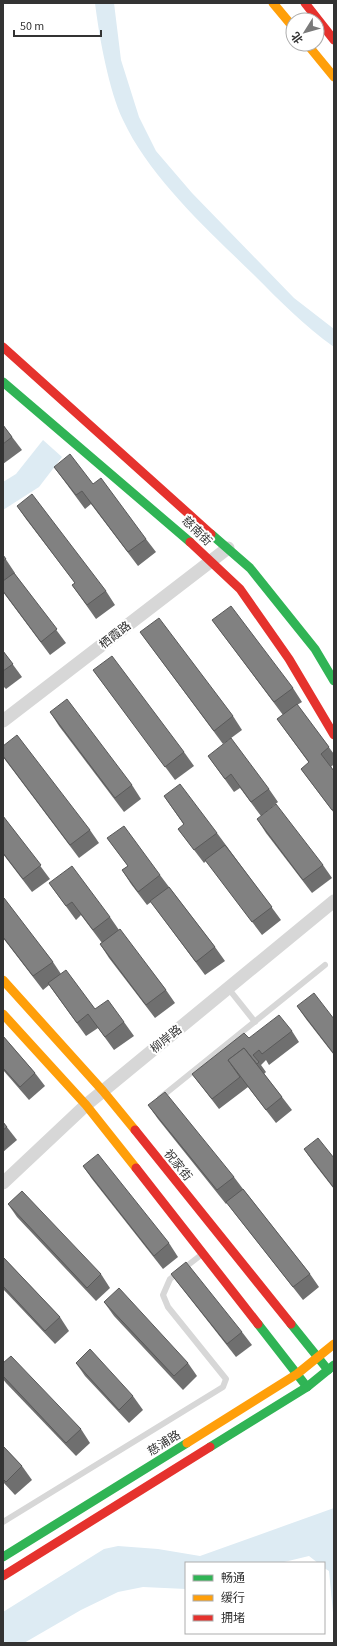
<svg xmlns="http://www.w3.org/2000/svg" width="337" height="1646" viewBox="0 0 337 1646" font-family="'Source Sans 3','Noto Sans SC',sans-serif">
	<rect width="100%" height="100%" fill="#fff"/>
	<g fill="#ddebf3">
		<path d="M95 3H114L121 60 139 117 156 151 192 193 294 298 334 329V347C304 326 279 300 253 274 208 230 150 178 123 120 109 91 99 36 95 3Z"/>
		<path d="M43 440 62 457 39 487 3 510V482L16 474Z"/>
		<path d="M334 1508V1623L329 1571 324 1568V1563H318L309 1556 280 1563H186V1589L143 1587 118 1592 81 1610 24 1643H3V1612L104 1549 118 1546 158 1549 200 1556Z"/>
	</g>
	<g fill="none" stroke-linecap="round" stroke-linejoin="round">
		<g stroke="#d7d7d7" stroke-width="6">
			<path d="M228 988 255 1022"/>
			<path d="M160 1098 325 965"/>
			<path d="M3 1522 223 1387 226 1379 168 1307 163 1295 170 1279 201 1255"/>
		</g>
		<g stroke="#d7d7d7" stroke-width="13">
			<path d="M3 721 228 548"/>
			<path d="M3 1183 86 1105 334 901"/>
		</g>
		<g stroke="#30b455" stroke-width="9">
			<path d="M3 382 190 542"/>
			<path d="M211 534 250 568 315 649 334 681"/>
			<path d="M258 1324 307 1387"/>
			<path d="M291 1324 328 1370"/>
			<path d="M210 1447 307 1387 334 1365"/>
			<path d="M3 1557 187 1443"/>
		</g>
		<g stroke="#ff9f0a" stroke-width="9">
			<path d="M273 3 293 27"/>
			<path d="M307 44 334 77"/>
			<path d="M3 980 103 1091 135 1130"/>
			<path d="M3 1014 86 1105 136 1168"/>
			<path d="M187 1443 297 1374 334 1344"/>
		</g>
		<g stroke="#e5322d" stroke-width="9">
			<path d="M305 3 334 40"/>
			<path d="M3 347 211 534"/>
			<path d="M190 542 240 589 289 659 334 735"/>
			<path d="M135 1130 291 1324"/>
			<path d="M136 1168 258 1324"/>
			<path d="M3 1576 210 1447"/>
		</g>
	</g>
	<g fill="#6f6f6f">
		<path d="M3 425 22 450 3 464Z"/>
		<path d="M54 467 93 484 146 539 156 552 138 566 91 504 85 509Z"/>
		<path d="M17 506 106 591 115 605 96 619 72 585 75 583 26 519Z"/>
		<path d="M3 555 15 573H14L66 643 50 655 3 592Z"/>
		<path d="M212 620 293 688 302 702 297 705 334 754V764L331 767 334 771V813L301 769 309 763 277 719 283 715Z"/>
		<path d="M140 632 233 716 242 730 223 744Z"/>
		<path d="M3 651 22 677 6 689 3 686Z"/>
		<path d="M93 670 184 752 194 766 175 780Z"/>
		<path d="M50 712 132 785 141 799 124 812 59 726Z"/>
		<path d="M3 746 90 830 99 843 79 858 3 757Z"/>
		<path d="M208 756 269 789 278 802 261 816 240 788 234 792Z"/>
		<path d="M164 796 217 833 281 920 262 935 206 861 204 863 188 842 178 829 184 825Z"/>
		<path d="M3 816 50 879 32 892 3 854Z"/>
		<path d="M257 819 323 865 332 878 312 893 266 833Z"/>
		<path d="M107 838 160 875 169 887 215 947 225 961 205 975 151 902 147 905 131 884 122 870 128 866Z"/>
		<path d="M49 883 110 917 119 930 166 990 175 1003 155 1018 109 958 100 944 102 943 81 915 76 920Z"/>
		<path d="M3 899 53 962 61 974 95 1009 124 1022 134 1036 114 1050 98 1028 86 1036 49 985 43 990 3 938Z"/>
		<path d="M297 1006 334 1019V1055L306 1019Z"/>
		<path d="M292 1031 299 1042 269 1065 266 1060 261 1065 266 1072 264 1074 282 1097 292 1110 276 1123 248 1087 219 1109 192 1074 249 1038Z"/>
		<path d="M3 1036 35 1073 45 1086 29 1100 3 1070Z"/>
		<path d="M148 1105 234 1177 243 1189 310 1274 319 1287 303 1300 236 1215 227 1203 226 1204 158 1119Z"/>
		<path d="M3 1122 17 1140 3 1152Z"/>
		<path d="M304 1149 334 1158V1189L313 1162Z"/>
		<path d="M83 1166 169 1243 178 1257 163 1269 92 1179Z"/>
		<path d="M8 1204 101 1274 110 1288 96 1301 17 1217Z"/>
		<path d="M3 1257 60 1317 69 1331 55 1344 3 1289Z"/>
		<path d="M171 1274 242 1332 252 1345 236 1357 181 1287Z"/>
		<path d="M104 1302 188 1363 197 1376 183 1390 114 1316Z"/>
		<path d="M3 1363 81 1429 90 1443 76 1456 6 1383 3 1379Z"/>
		<path d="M76 1363 133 1396 143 1410 129 1423 85 1376Z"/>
		<path d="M3 1446 22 1466 32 1480 15 1495 3 1482Z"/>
	</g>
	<g fill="#818181" stroke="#5a5a5a">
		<path d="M3 425 12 437 3 444Z"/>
		<path d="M70 454 93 484 101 478 146 539 128 552 82 491 76 495 54 467Z"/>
		<path d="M32 494 106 591 87 605 72 585 75 583 17 506Z"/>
		<path d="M3 555 6 559 3 561Z"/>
		<path d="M14 573 57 629 41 642 3 591V581Z"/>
		<path d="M231 606 293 688 274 702 212 620Z"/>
		<path d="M159 618 233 716 214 731 140 632Z"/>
		<path d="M3 651 13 664 3 671Z"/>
		<path d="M112 656 184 752 165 767 93 670Z"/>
		<path d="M67 699 132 785 115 798 50 712Z"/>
		<path d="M297 704 329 747 321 754 334 771V809L332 810 301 769 309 762 277 719Z"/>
		<path d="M17 735 90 830 70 845 3 756V746Z"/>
		<path d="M231 738 269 789 251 802 231 774 225 779 208 756Z"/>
		<path d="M180 784 217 833 194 850 178 829 184 824 164 796Z"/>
		<path d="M276 804 323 865 303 880 257 819Z"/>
		<path d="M3 816 41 865 23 879 3 853Z"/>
		<path d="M124 826 160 875 138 892 122 870 128 866 107 838Z"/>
		<path d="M225 845 272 907 252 922 205 860Z"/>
		<path d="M72 866 110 917 93 930 72 902 66 906 49 883Z"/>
		<path d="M169 887 215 947 196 962 150 901Z"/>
		<path d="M4 898 53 962 33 976 3 937V899Z"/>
		<path d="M120 929 166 990 146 1005 100 944Z"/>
		<path d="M66 970 95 1009 108 1000 124 1022 105 1037 88 1014 77 1023 48 983Z"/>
		<path d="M314 993 334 1019V1054L297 1006Z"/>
		<path d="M279 1015 292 1031 262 1054 259 1050 253 1055 259 1062 257 1064 244 1048 228 1060 240 1077 212 1099 192 1074 244 1033 249 1038Z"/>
		<path d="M3 1036 35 1073 20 1087 3 1068Z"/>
		<path d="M244 1048 282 1097 266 1110 228 1060Z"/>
		<path d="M165 1092 234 1177 217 1190 148 1105Z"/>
		<path d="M3 1122 7 1127 3 1130Z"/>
		<path d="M318 1138 334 1158V1188L304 1149Z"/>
		<path d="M98 1154 169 1243 154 1256 83 1166Z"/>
		<path d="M243 1189 310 1274 293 1287 226 1202Z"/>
		<path d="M22 1191 101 1274 87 1288 8 1204Z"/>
		<path d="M3 1257 60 1317 45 1331 3 1286Z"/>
		<path d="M186 1262 242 1332 227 1344 171 1274Z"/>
		<path d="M119 1288 188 1363 174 1376 104 1302Z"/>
		<path d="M90 1349 133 1396 119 1410 76 1363Z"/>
		<path d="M11 1356 81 1429 66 1443 3 1376V1363Z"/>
		<path d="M3 1446 22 1466 6 1482 3 1479Z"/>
	</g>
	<g text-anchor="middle" stroke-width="4" stroke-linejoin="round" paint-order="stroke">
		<g font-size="12" fill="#333" stroke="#fff">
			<text transform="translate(197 531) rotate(44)" y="4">慈南街</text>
			<text transform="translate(115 635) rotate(-38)" y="4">栖霞路</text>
			<text transform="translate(166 1039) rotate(-39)" y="4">柳岸路</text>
			<text transform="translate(178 1165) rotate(51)" y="4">祝家街</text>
			<text transform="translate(164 1443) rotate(-32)" y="4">慈浦路</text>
		</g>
	</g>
	<rect width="337" height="1646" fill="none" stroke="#333333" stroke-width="8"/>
	<rect x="185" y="1562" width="140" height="72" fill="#ffffff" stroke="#adadad"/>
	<rect x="193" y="1575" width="20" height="6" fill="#30b455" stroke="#adadad"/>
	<text x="221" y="1582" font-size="12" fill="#333333">畅通</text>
	<rect x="193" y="1595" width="20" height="6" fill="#ff9f0a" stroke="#adadad"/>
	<text x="221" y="1602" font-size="12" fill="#333333">缓行</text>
	<rect x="193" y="1615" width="20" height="6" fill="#e5322d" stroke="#adadad"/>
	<text x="221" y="1622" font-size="12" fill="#333333">拥堵</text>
	<g transform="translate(305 32) rotate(233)"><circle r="19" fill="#ffffff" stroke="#adadad"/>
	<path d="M0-3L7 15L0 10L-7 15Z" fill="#7a7a7a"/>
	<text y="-6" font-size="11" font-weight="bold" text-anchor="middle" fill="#333333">北</text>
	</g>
	<path d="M14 30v6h87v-6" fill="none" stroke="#333333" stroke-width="2"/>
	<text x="20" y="30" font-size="12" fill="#333333" stroke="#ffffff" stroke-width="3" paint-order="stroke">50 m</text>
</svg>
